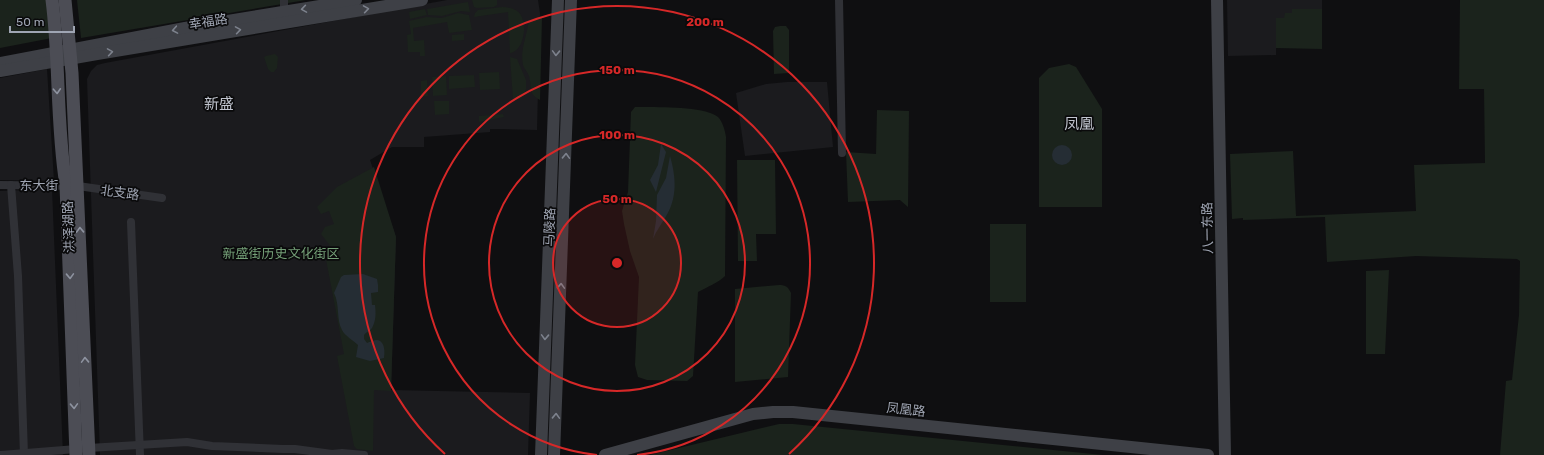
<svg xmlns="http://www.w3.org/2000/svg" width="1544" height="455" viewBox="0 0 1544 455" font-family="Rubik,'Noto Sans SC',sans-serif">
	<rect width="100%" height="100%" fill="#0f0f11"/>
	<g fill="#1b1b1e">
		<path d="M447 0H538L540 13 537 130 501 129H490V132L424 137V147H392L370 160 396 237 391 390 530 393 528 455H100L87 79 91 71 97 65 105 63Z"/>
		<path d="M1227 0H1322V9H1292V13L1285 18H1276V55L1228 56Z"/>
		<path d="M47 69 54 181 0 180V78Z"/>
		<path d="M787 82H827L833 147 745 156 736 93 766 84Z"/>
		<path d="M52 189 63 455H0V191Z"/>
	</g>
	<g fill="#1b231c">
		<path d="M0 0H48L52 38 0 48Z"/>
		<path d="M77 0H306L81 38Z"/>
		<path d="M497 0V5L494 7 477 8 474 7 472 0Z"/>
		<path d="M1460 0H1544V455H1500L1506 381 1512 380 1519 315 1520 261 1517 259 1416 256 1327 262 1325 217 1243 220V218L1232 219 1230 154 1293 151 1296 216 1416 211 1414 165 1485 163 1484 89H1459Z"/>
		<path d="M468 2 470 12 461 11 442 16 428 15 427 9Z"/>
		<path d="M502 7C507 7 513 8 517 11 529 19 525 51 510 53L508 12 474 17 475 13 478 10Z"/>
		<path d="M425 9 427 15 410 19 409 12Z"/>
		<path d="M1292 9H1322V49L1276 48V18H1284L1285 13H1292Z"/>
		<path d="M458 13 469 15 472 30 449 33 447 22 413 28 414 41 424 40 425 56H420V52H408L407 35 411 34 409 21 427 17 442 18Z"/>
		<path d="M537 17H542L540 100C528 94 532 87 529 76 528 72 524 69 523 65 520 51 526 38 528 25L529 21Z"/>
		<path d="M780 26H786L789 30V73L774 74 773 31 775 27Z"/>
		<path d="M464 34V40L452 41V35Z"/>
		<path d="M275 54 278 57 277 68 274 72H271L268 69 264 57 266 56Z"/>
		<path d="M510 57 517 59 526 80V89L525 94 520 99 513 100Z"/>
		<path d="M1069 64 1076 67 1102 109V207H1039V78L1049 68Z"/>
		<path d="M499 72 500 89 480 90 479 73Z"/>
		<path d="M474 75 475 87 449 89V76Z"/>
		<path d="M446 76 447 95 433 96 432 77Z"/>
		<path d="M427 80 428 96 421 97V81Z"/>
		<path d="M434 101H449V114L435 115Z"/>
		<path d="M635 107C653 107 706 106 718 117 723 122 725 131 726 137L725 276C718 283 707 287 698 292L693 376 687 381 647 380 638 377 635 365 639 277 630 251 624 224 622 211 628 192 631 112Z"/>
		<path d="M877 110 909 111 908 207 900 200 848 202 846 152 876 154Z"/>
		<path d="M503 114 504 117 479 122V116Z"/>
		<path d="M737 160H775L776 234H756L757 261H738Z"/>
		<path d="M374 167 396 237 391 391 374 390 373 451 357 449 354 446 337 356 344 354 325 254 332 248 321 234 325 227 334 224 329 211 321 214 317 207 337 187Z"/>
		<rect x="990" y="224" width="36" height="78"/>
		<path d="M1389 270 1385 354H1366V271Z"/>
		<path d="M779 285C786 285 788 287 791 293L788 377 735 382V289Z"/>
		<path d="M779 424H793L1103 455H650Z"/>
	</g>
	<g fill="#252d34">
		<path d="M661 144 666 152 656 192 650 180 658 165Z"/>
		<circle cx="1062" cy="155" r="10"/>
		<path d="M670 156C676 177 678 198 665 218 661 225 656 231 653 239L656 221 657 195 666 178Z"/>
		<path d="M363 274 377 279 378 285V292L371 293 372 305H375C376 313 376 321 372 328 370 331 366 332 364 335V339L367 343C370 342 374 340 377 340 385 341 385 352 384 358L370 361 356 357 358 345C353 340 345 336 342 330 336 319 340 305 334 293L341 277 344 275Z"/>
	</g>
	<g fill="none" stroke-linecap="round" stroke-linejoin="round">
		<g stroke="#303136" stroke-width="8">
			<path d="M839 0 842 153"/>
			<path d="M284 15V0"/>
			<path d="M0 185 78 186 162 198"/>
			<path d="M11 185 18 276 24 455"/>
			<path d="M131 222 140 455"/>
			<path d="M1 455 89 448 187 442 212 446 283 449H295L332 454 342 453 364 455"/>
		</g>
		<g stroke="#3e4046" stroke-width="12">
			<path d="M1217 0 1225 455"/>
			<path d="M0 63 185 28 356 0"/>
			<path d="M0 71 97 54 422 0"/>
			<path d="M541 455 558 0"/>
			<path d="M554 455 571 0"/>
			<path d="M605 455 753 414 773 412H793L1208 455"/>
		</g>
		<g stroke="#4c4d55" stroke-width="13">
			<path d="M52 0C60 62 56 124 66 185L76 455"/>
			<path d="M65 0 72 73 89 455"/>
		</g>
	</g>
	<defs><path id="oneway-chevron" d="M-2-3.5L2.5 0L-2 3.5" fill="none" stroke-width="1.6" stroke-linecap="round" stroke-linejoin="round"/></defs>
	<g stroke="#7d828d">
		<use href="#oneway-chevron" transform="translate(304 9) rotate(171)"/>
		<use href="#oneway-chevron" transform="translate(366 9) rotate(-9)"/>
		<use href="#oneway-chevron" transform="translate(175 30) rotate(170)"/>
		<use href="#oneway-chevron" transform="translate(238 30) rotate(-9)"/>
		<use href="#oneway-chevron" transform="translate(110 52) rotate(-9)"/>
		<use href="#oneway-chevron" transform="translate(556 53) rotate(92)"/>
		<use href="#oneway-chevron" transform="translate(566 156) rotate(-88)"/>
		<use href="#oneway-chevron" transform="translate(561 286) rotate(-88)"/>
		<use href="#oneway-chevron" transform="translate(545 337) rotate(92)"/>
		<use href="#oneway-chevron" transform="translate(556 416) rotate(-88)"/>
	</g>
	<g stroke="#8e93a0">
		<use href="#oneway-chevron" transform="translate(57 91) rotate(87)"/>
		<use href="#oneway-chevron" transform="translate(80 230) rotate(-92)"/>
		<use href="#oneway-chevron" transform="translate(70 276) rotate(88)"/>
		<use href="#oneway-chevron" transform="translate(85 360) rotate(-92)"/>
		<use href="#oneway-chevron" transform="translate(74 406) rotate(88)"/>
	</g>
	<circle cx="617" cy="263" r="64" fill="#d62828" fill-opacity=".12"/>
	<g fill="none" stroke="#d62828" stroke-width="2">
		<circle cx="617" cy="263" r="64"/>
		<circle cx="617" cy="263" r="128"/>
		<path d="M597 455A193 193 0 1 1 637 455"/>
		<path d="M445 454A257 257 0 1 1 789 454"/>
	</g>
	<g text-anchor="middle" stroke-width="3.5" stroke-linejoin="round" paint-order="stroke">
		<g font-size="13" fill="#9fa5b3" stroke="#0a0a0b">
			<text transform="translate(208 21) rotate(-9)" y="5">幸福路</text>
			<text x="39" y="190">东大街</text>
			<text transform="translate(120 192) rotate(8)" y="5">北支路</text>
			<text transform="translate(68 227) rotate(-92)" y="5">洪泽湖路</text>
			<text transform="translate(549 227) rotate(-88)" y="5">马陵路</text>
			<text transform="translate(1207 228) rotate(-91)" y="5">八一东路</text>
			<text transform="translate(906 409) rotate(6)" y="5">凤凰路</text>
		</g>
		<g font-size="13" fill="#749f77" stroke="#0a0a0b">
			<text x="281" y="258">新盛街历史文化街区</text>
		</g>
		<g font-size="15" fill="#c0c4ce" stroke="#0a0a0b">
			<text x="219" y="109">新盛</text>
			<text x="1079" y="129">凤凰</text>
		</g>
	</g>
	<circle cx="617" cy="263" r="6" fill="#d62828" stroke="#0a0a0b" stroke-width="2"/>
	<g font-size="12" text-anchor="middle" font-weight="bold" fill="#d62828" stroke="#0a0a0b" stroke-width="3.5" stroke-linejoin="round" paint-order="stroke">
		<text x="705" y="26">200 m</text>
		<text x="617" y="74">150 m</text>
		<text x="617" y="139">100 m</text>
		<text x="617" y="203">50 m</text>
	</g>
	<path d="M10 26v6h64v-6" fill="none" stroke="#9fa5b3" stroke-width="2"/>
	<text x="16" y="26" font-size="12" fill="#9fa5b3" stroke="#0a0a0b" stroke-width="3" paint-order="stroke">50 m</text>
</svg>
